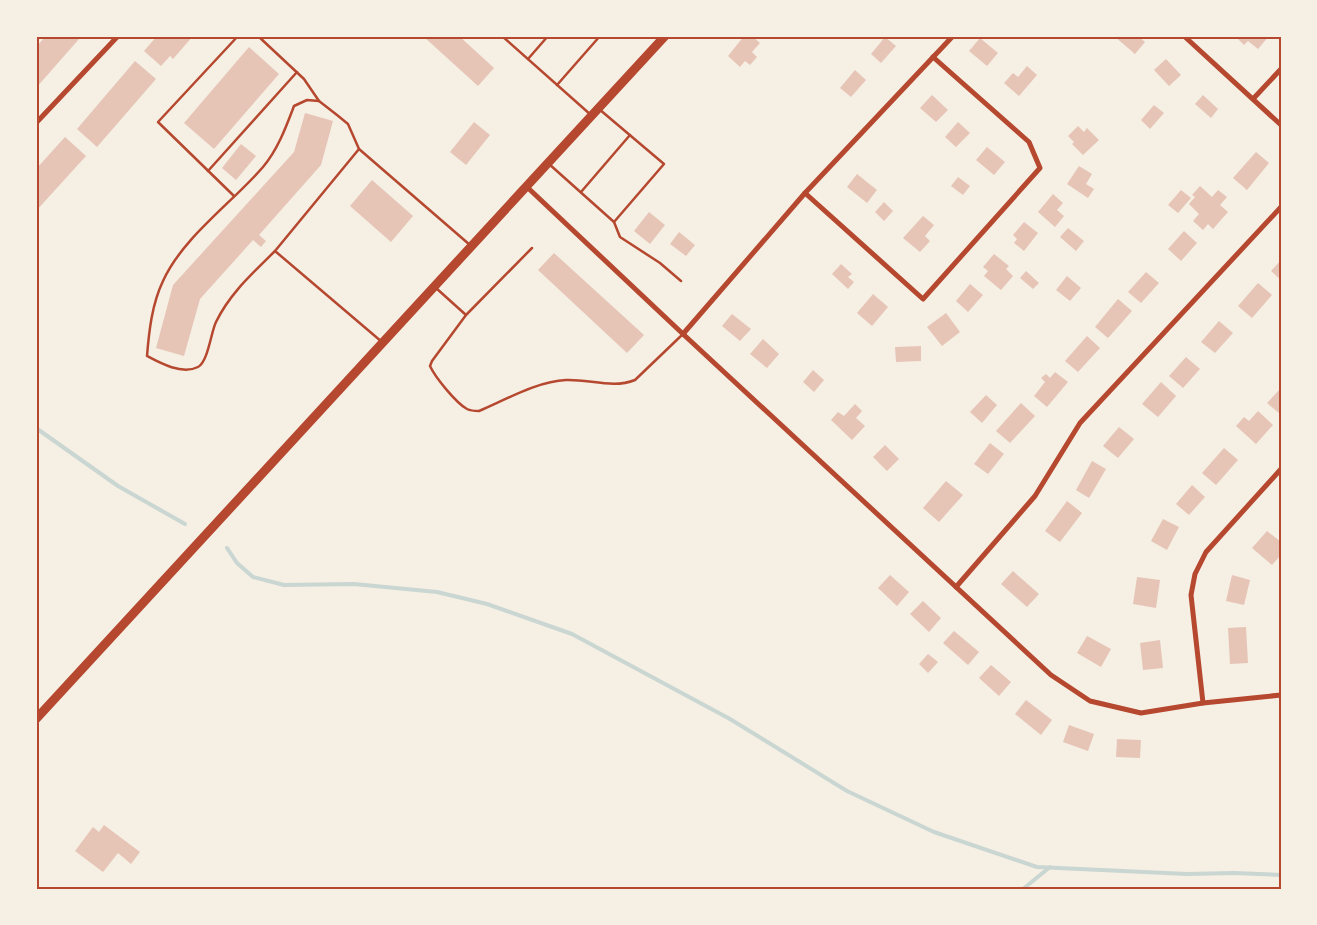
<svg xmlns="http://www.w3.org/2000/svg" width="1317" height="925" viewBox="0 0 1317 925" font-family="'Noto Serif',serif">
	<rect width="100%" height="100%" fill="#f6efe4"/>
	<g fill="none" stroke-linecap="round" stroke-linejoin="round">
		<g stroke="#c9d6d2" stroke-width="4">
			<path d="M36 428 118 486 185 524"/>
			<path d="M227 548 237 563 253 577 284 585 354 584 437 592 487 604 572 634 730 719 847 791 934 832 1037 867 1187 874 1234 873 1281 875"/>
			<path d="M1023 889 1050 867"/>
		</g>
	</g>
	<g fill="#e6c5b7">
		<path d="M46 36H76L79 39 36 88V47Z"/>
		<path d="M157 36H193L173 59 170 56 161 66 144 51Z"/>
		<path d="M423 36H459L494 68 478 86Z"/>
		<path d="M744 36H752L760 43 752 52 757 57 750 65 745 61 740 67 728 56Z"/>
		<path d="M1114 36H1138L1145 42 1135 54Z"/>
		<path d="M1240 36H1269L1258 49 1248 41 1244 45 1238 39Z"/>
		<path d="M885 37 896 46 881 63 871 54Z"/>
		<path d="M980 38 998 53 987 66 969 51Z"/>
		<path d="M249 47 279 74 214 149 184 123Z"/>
		<path d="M1166 59 1181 75 1169 86 1154 70Z"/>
		<path d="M135 61 156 79 97 147 77 129Z"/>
		<path d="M1027 66 1037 75 1019 96 1004 83 1013 73 1018 77Z"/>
		<path d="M855 70 866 80 851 97 840 88Z"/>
		<path d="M932 95 948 110 936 122 920 108Z"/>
		<path d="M1203 95 1218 109 1211 118 1195 104Z"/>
		<path d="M1154 105 1164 113 1150 129 1141 120Z"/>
		<path d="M305 113 333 121 321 165 259 235 266 241 261 247 253 240 200 299 184 356 156 348 173 285 294 152Z"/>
		<path d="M474 122 490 135 466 165 450 152Z"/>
		<path d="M958 122 970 133 956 147 945 137Z"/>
		<path d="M1078 126 1084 132 1087 128 1099 140 1083 155 1072 144 1074 142 1068 136Z"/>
		<path d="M65 137 86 156 36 211V169Z"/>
		<path d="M241 144 256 156 236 180 222 168Z"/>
		<path d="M987 147 1005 162 994 175 976 160Z"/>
		<path d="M1256 152 1269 163 1247 190 1233 178Z"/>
		<path d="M1079 166 1092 174 1086 184 1094 189 1088 198 1067 184Z"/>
		<path d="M857 174 877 190 867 203 847 187Z"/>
		<path d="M958 177 970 186 963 195 951 186Z"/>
		<path d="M372 180 413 216 391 242 350 206Z"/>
		<path d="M1200 186 1212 197 1218 190 1227 197 1220 205 1228 212 1213 229 1208 224 1203 230 1193 221 1199 214 1189 204 1195 197 1192 195Z"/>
		<path d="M1181 190 1191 198 1178 213 1168 205Z"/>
		<path d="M1053 194 1063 203 1057 210 1064 216 1055 227 1038 212Z"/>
		<path d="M884 202 893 211 884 221 875 212Z"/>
		<path d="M649 212 665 225 650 244 634 231Z"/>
		<path d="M923 216 934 225 925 236 930 241 920 252 903 238Z"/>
		<path d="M1024 222 1038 233 1024 251 1014 243 1017 239 1013 235Z"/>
		<path d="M1068 228 1084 241 1076 251 1060 237Z"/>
		<path d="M1184 231 1197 243 1181 261 1168 249Z"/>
		<path d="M679 232 695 245 686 256 670 244Z"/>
		<path d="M554 253 644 335 627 353 538 270Z"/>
		<path d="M994 254 1009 266 1006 269 1013 276 1001 290 984 276 988 271 983 267Z"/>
		<path d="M1281 260V280L1271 271Z"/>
		<path d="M841 264 852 274 848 277 854 282 848 289 832 274Z"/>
		<path d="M1026 271 1039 283 1033 289 1020 278Z"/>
		<path d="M1146 272 1159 283 1141 303 1128 292Z"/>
		<path d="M1067 276 1081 288 1070 301 1056 290Z"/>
		<path d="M1258 283 1272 295 1252 318 1238 306Z"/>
		<path d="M970 284 983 295 968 312 956 301Z"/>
		<path d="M873 294 888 307 872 326 857 313Z"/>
		<path d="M1118 299 1132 311 1108 338 1095 327Z"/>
		<path d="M946 313 960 332 942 346 927 327Z"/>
		<path d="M732 314 751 329 740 341 722 326Z"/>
		<path d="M1219 321 1233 333 1215 353 1201 342Z"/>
		<path d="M1087 336 1100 348 1078 372 1065 361Z"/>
		<path d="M763 339 779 354 767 368 750 354Z"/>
		<path d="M921 346V361L896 362 895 347Z"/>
		<path d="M1186 357 1200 369 1183 388 1169 376Z"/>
		<path d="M813 370 824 380 814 392 803 382Z"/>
		<path d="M1055 372 1068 382 1047 407 1034 396 1045 382 1041 378 1046 374 1050 378Z"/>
		<path d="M1161 382 1176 396 1158 417 1142 404Z"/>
		<path d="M1281 388V411L1279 413 1267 403Z"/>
		<path d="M986 395 997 405 982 423 970 412Z"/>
		<path d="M1021 403 1035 416 1010 443 996 431Z"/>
		<path d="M855 404 862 411 856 418 865 426 852 440 831 420 838 412 844 416Z"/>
		<path d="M1258 411 1273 425 1256 444 1236 426 1244 417 1249 421Z"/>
		<path d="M1119 427 1134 439 1118 458 1103 446Z"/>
		<path d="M990 443 1004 454 988 474 974 464Z"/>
		<path d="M885 445 899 459 887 471 873 457Z"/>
		<path d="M1224 448 1238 460 1216 485 1202 473Z"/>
		<path d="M1092 461 1106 469 1089 498 1076 490Z"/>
		<path d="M946 481 963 495 939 522 923 508Z"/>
		<path d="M1192 485 1205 497 1189 515 1176 504Z"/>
		<path d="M1067 501 1082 513 1060 542 1045 531Z"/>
		<path d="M1163 519 1179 527 1167 550 1151 541Z"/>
		<path d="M1267 531 1281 542V555L1272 565 1252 548Z"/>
		<path d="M1013 571 1039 594 1027 607 1001 584Z"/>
		<path d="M890 575 909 592 897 606 878 588Z"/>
		<path d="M1232 575 1250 580 1244 605 1226 601Z"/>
		<path d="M1137 577 1160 580 1156 608 1133 604Z"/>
		<path d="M923 601 941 618 929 632 910 614Z"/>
		<path d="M1246 627 1248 663 1230 664 1228 628Z"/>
		<path d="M954 631 979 652 968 665 943 643Z"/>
		<path d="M1087 636 1111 649 1101 667 1077 653Z"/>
		<path d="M1160 640 1163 668 1143 670 1140 643Z"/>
		<path d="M928 654 938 662 928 673 919 664Z"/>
		<path d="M991 665 1011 682 999 696 979 678Z"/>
		<path d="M1026 700 1052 720 1041 735 1015 714Z"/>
		<path d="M1069 725 1094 734 1088 751 1063 742Z"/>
		<path d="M1117 739 1141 740 1140 758 1116 757Z"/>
		<path d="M104 825 140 852 131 864 118 853 103 872 75 851 93 827 99 832Z"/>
	</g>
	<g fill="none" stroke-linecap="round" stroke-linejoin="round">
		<g stroke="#b5482f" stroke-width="2.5">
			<path d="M258 36 304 79 319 101"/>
			<path d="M502 36 591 115"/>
			<path d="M528 59 548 36"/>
			<path d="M557 85 600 36"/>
			<path d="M359 149 275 251 382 342"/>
			<path d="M549 164 614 222 664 164 599 109"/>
			<path d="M208 171 297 72"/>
			<path d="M581 192 630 135"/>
			<path d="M234 196 158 122 238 36"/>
			<path d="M614 222 620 237 660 263 681 281"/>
			<path d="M532 248 466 315 432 361 430 366C435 377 456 403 467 409 471 411 475 411 479 411 505 400 538 381 566 380 589 379 613 389 635 380L683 334"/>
			<path d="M275 251C253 273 230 293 216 322 211 332 208 362 198 367 182 375 160 363 147 356 149 331 152 304 163 281 183 237 232 203 263 167 278 149 286 127 294 106L307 100 319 101 337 115 348 124 359 149 470 245"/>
			<path d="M436 288 466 315"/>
		</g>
		<g stroke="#b5482f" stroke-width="5">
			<path d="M1184 36 1281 125"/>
			<path d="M1253 99 1281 69"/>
			<path d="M36 123 118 36"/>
			<path d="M527 187 683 334 1051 675 1090 701 1141 713 1203 703 1281 695"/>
			<path d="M805 193 923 299 1040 168 1029 142 933 57"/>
			<path d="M683 334 805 193 953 36"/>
			<path d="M956 587 1035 496 1080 423 1281 207"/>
			<path d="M1203 703 1191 595 1195 574 1206 552 1281 469"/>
		</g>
		<path stroke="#b5482f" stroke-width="9" d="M36 719 665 36"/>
	</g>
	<rect width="1317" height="925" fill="none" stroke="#f6efe4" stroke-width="75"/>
	<rect x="38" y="38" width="1242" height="850" fill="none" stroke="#b5482f" stroke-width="2"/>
</svg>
